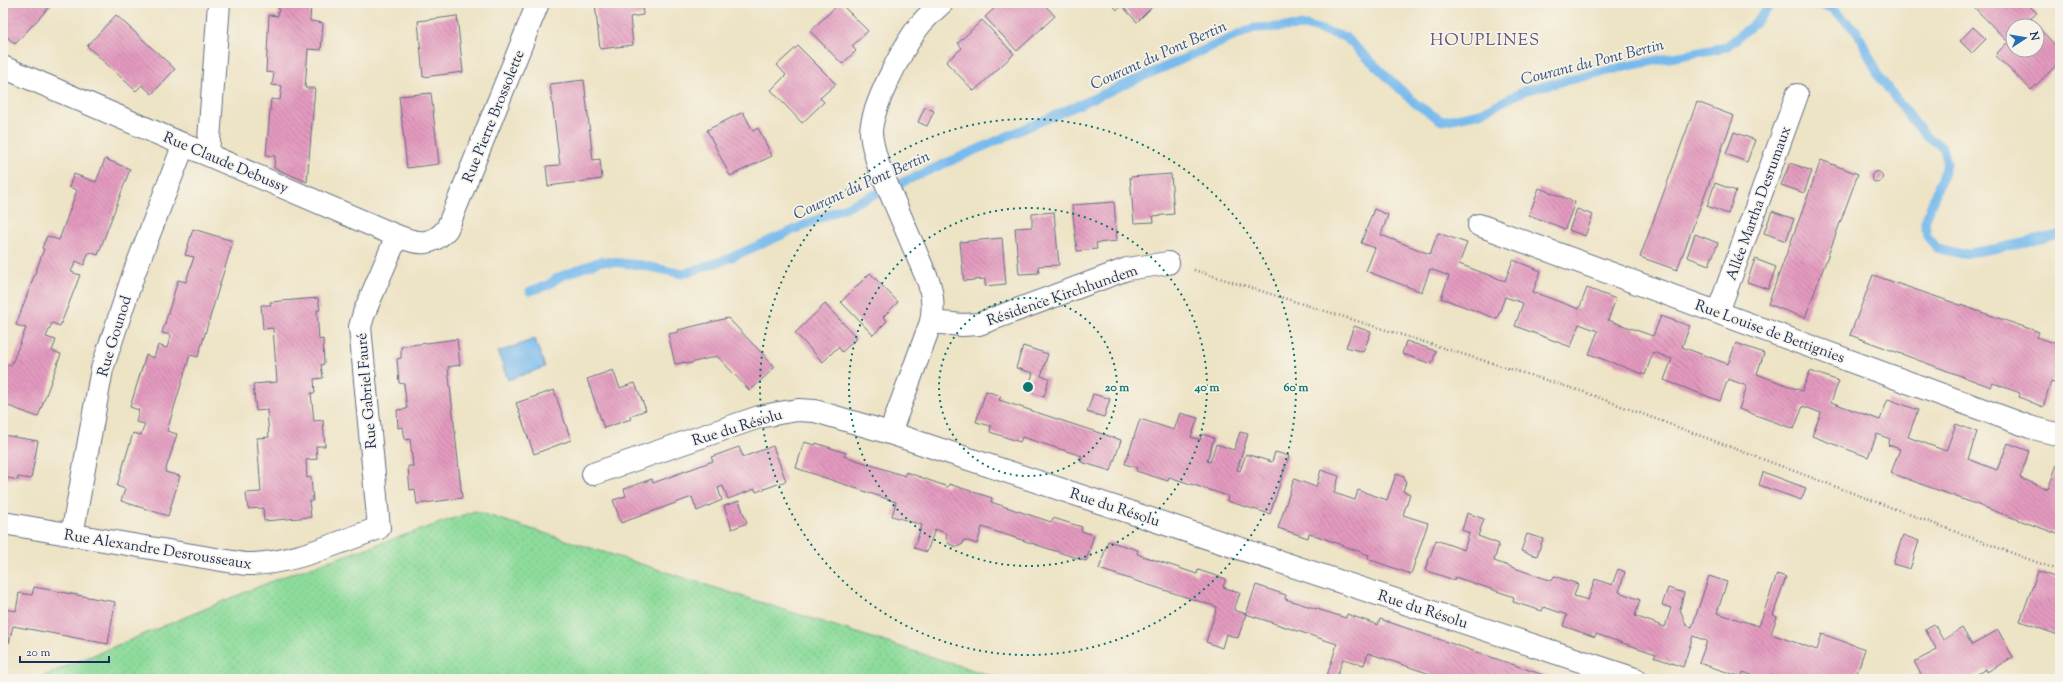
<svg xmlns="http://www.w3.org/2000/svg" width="2063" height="682" viewBox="0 0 2063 682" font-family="'Sorts Mill Goudy',serif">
	<defs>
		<pattern id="grass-dots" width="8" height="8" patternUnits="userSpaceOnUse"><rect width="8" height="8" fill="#8edc9b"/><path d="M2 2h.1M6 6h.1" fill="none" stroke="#7abd88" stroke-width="1.8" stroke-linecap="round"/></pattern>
		<pattern id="building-back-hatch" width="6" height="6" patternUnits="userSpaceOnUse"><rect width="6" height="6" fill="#e39abe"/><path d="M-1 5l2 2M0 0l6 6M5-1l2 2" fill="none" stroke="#b77e9e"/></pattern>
	</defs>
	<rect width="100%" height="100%" fill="#f7f3e8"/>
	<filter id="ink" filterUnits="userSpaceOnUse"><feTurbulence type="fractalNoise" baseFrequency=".025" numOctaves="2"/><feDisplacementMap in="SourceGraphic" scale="8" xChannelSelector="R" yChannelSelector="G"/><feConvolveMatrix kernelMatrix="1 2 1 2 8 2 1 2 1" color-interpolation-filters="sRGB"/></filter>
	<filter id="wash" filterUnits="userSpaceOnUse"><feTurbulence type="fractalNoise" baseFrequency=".012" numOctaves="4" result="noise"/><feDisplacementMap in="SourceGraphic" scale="16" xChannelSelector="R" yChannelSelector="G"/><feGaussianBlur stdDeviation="0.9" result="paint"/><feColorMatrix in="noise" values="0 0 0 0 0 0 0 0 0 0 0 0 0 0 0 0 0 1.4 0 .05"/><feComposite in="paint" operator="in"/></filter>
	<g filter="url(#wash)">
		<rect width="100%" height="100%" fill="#ede3c5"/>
		<path fill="url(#grass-dots)" stroke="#54867c" d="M475 511 1001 679H36L282 577Z"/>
		<path fill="#77baed" stroke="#4974a6" d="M535 339 545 367 508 380 498 352Z"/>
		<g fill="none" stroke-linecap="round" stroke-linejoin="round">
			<g stroke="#77baed" stroke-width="9">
				<path d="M1817 3 1831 8 1857 31 1880 78 1922 132 1943 148 1947 163 1925 222 1927 236 1937 248 1962 254 1999 248 2060 235"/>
				<path d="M530 291 548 285 559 277 601 261 641 265 682 274 725 260 1254 28 1308 26 1345 37 1416 104 1442 121 1480 113 1526 90 1628 66 1726 47 1754 24 1771 5 1778 3"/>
			</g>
		</g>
		<g id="blocks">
			<g fill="url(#building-back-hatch)">
				<path d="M3 3H53L15 44 3 33Z"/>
				<path d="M279 3H311L310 21 323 23 321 50 308 49 305 88H315L307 182 274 168 275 156 266 155 271 99 280 100 282 86 272 85 274 73 266 72 269 15 278 16Z"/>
				<path d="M595 3H642L643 15 630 17 633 45 600 49Z"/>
				<path d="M840 3 868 31 852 46 856 51 842 64 810 31Z"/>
				<path d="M1000 3H1043L1055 16 1017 51 985 17Z"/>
				<path d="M1111 3H1156L1137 22 1122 6 1117 10Z"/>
				<path d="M1974 3H2026L2037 13 2030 19 2037 26H2013V50H2037V26L2060 50V62L2031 90 1995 55 2008 42 1972 5Z"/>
				<path d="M116 15 175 69 152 94 142 85 136 91 87 46Z"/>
				<path d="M457 16 463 72 423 77 418 21Z"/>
				<path d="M982 20 1014 54 974 91 946 62 962 48 958 43Z"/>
				<path d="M1973 27 1986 39 1972 53 1960 41Z"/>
				<path d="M798 46 836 84 820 98 824 102 802 123 771 90 786 75 777 65Z"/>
				<path d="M584 80 593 160 600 159 602 179 548 186 546 166 560 165 550 84Z"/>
				<path d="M431 93 439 164 407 168 399 96Z"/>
				<path d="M1697 102 1734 116 1677 270 1640 257Z"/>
				<path d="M925 107 934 111 927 126 918 122Z"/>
				<path d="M743 112 753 131 758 128 772 156 730 176 707 130Z"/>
				<path d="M1734 132 1755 140 1747 162 1726 154Z"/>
				<path d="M105 159 130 169 98 255 89 252 84 265 76 261 71 272 80 275 70 301 60 326 52 323 46 337 56 340 52 351 61 354 38 417 3 404V363L11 366 26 328 16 325 44 249 42 248 47 236 59 240 77 190 69 187 74 174 96 182Z"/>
				<path d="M1821 160 1858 174 1805 318 1768 304Z"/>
				<path d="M1790 163 1812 171 1804 193 1781 185Z"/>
				<circle cx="1877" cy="177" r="5.5"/>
				<path d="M1171 174 1174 214 1153 216 1154 222 1134 223 1130 177Z"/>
				<path d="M1715 183 1736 191 1728 214 1707 206Z"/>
				<path d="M1539 188 1575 202 1565 229 1529 215Z"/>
				<path d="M1114 202 1117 241 1096 243 1097 249 1077 251 1072 205Z"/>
				<path d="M1374 209 1388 215 1381 235 1430 254 1438 233 1467 243 1459 264 1505 281 1513 260 1541 271 1533 292 1579 309 1587 288 1616 299 1608 320 1653 336 1661 316 1690 326 1682 347 1728 364 1736 343 1764 353 1757 374 1802 391 1810 371 1839 381 1831 402 1880 420 1888 399 1918 410 1908 437 1946 451 1956 424 1977 432 1968 459 1997 470 2008 443 2029 451 2020 478 2048 489 2058 462 2060 463V535L1891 473 1900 449 1888 445 1890 439 1877 434 1868 457 1812 436 1821 413 1803 406 1794 429 1739 409 1747 386 1728 379 1720 401 1664 380 1672 359 1653 352 1645 375 1589 354 1598 331 1579 324 1571 347 1515 326 1523 303 1505 297 1497 319 1441 298 1449 276 1430 269 1422 292 1366 271 1375 248 1361 243Z"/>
				<path d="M1577 209 1593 215 1585 236 1569 230Z"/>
				<path d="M1772 211 1794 219 1786 241 1764 233Z"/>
				<path d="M1054 212 1059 265 1038 266 1039 273 1019 274 1015 228 1032 227V214Z"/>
				<path d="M193 229 233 241 198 357 190 355 167 431 177 434 165 472 180 476 168 516 121 501 125 489 117 486 133 433 141 435 145 424 136 422 139 410 130 407 146 355 154 358 158 345 167 348 171 335 162 333 178 280 186 282 189 272 194 257 185 255Z"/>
				<path d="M1695 234 1718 243 1709 265 1687 257Z"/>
				<path d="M1002 238 1006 284 985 286V279L964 281 960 242Z"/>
				<path d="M1755 259 1776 267 1768 289 1747 282Z"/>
				<path d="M870 273 898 302 883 317 887 321 873 335 841 302Z"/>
				<path d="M1873 275 2039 332 2037 337 2060 345V384L2051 381 2043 407 2019 397 2020 393 1993 383 1991 387 1850 335Z"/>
				<path d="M318 298 320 310H317L319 340 323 339 324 364 321 365 323 378 314 379 315 393H311L314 421 323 420 325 446H316L317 459 306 460 307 478 311 477 313 501H309L311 517 264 521 263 508 248 509 246 493 261 492 257 438 269 437 267 410 256 411 253 384 277 382 273 328 263 329 261 305H271L270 302Z"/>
				<path d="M825 304 857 338 842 352 838 347 823 362 795 333Z"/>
				<path d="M728 318 775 367 750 391 717 356 687 364 686 362 675 364 668 334 679 332 678 330Z"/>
				<path d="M1354 326 1371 332 1363 352 1346 347Z"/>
				<path d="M457 339 460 365 448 367 462 498 417 504 415 489 410 490 409 480 408 466H413L410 439 405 440 403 427 398 428 397 410 407 409 404 384 399 383 397 359 401 358V347L404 346Z"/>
				<path d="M1406 341 1436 351 1432 364 1402 354Z"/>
				<path d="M1023 346 1048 354 1041 376 1049 378 1044 397 1027 391 1033 373 1016 368Z"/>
				<path d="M613 370 620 388 635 383 646 410 630 416 631 419 604 428 587 379Z"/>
				<path d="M554 390 571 440 534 454 516 403Z"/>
				<path d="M986 391 1001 396 999 400 1121 440 1111 471 1081 462 1082 456 1022 437 1020 442 990 432 991 426 976 422Z"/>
				<path d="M1093 394 1110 399 1104 417 1087 412Z"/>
				<path d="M1180 413 1198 418 1191 437 1200 440 1202 434 1214 438 1207 461 1210 462 1216 444 1234 450 1240 432 1248 434 1237 470 1240 471 1246 454 1272 462 1275 452 1289 456 1270 514 1227 501 1228 496 1169 477 1168 481 1136 471 1137 468 1125 464 1140 419 1174 430Z"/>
				<path d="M3 435 38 441 31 479 18 477V480L3 477Z"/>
				<path d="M804 442 815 445 816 443 846 453 844 456 905 476 906 472 948 487 949 484 992 498 991 502 1051 522 1053 518 1082 527 1081 531 1094 535 1086 561 982 527 977 544 964 540 963 544 957 547 949 544 946 538 947 534 935 529 927 552 914 548 922 525 892 516 896 502 796 468Z"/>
				<path d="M773 446 786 481 756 492 755 489 728 499 723 486 718 488 722 500 697 511 692 497 621 523 613 500 626 496 624 489 652 479 653 483 713 461 711 457 739 447 743 457Z"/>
				<path d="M1321 470 1339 476 1334 493 1355 500 1358 490 1387 500 1396 474 1404 477 1406 482 1403 491 1410 494 1403 515 1428 523 1411 574 1368 559 1369 555 1309 533 1308 538 1278 528 1294 479 1316 487Z"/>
				<path d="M1763 472 1806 488 1801 500 1759 485Z"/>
				<path d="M739 501 747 523 732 529 724 506Z"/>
				<path d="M1467 513 1484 519 1478 536 1499 544 1494 561 1552 581 1554 576 1578 584 1574 596 1588 600 1595 579 1612 585 1618 569 1625 572 1619 592 1640 600 1635 616 1665 627 1671 608 1662 605 1668 588 1684 593 1680 609 1686 625 1692 627 1709 576 1727 582 1717 613 1759 626 1777 574 1786 577 1773 615 1777 617 1771 634 1817 650 1822 634 1865 649 1855 679H1763L1743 672 1742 677 1699 663 1707 641 1693 636 1683 667 1654 657 1656 654 1596 634 1595 637 1563 626 1567 615 1544 607 1542 611 1513 602 1514 597 1485 587 1455 577 1454 580 1425 570 1436 540 1464 550 1469 533 1462 530Z"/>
				<path d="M1527 534 1543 539 1537 556 1521 551Z"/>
				<path d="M1903 535 1919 541 1910 569 1893 564Z"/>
				<path d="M1108 541 1138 550 1137 554 1197 574 1198 570 1226 579 1223 587 1240 593 1234 610 1246 614 1238 638 1226 634 1222 648 1206 642 1217 607 1099 569Z"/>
				<path d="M2038 571 2060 579V629L2058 635 2020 621Z"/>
				<path d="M1256 585 1286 595 1285 599 1346 618 1347 614 1378 625 1380 619 1555 679H1435L1436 676 1368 653 1364 665 1343 659 1336 679H1326L1337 644 1246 614Z"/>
				<path d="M34 587 115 602 108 644 13 626 9 643 3 642V609L16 611 19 593 32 595Z"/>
				<path d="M1934 624 1943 640 1962 628 1972 645 1998 630 2013 657 1987 672 1986 669 1969 679H1918L1916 676 1921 674 1914 662 1937 650 1925 629Z"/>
			</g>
		</g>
	</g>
	<g filter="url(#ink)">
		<use href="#blocks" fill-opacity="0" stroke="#646e82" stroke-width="1"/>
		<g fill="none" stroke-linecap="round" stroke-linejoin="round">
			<defs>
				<g id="minor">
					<path d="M3 67 397 236C418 244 431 247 447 229L538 3"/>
					<path d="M208 154 219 3"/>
					<path d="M1479 225 2030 427 2060 435"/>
					<path d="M1718 312 1797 95"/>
					<path d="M931 322 962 325 979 324 1127 269 1168 263"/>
					<path d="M890 433 931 322C934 308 933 297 929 283L878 164C875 153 871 142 871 131 873 104 901 52 916 30 923 20 933 11 942 3"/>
					<path d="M593 474 759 417 779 413 798 410 815 411 890 433 1635 679"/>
					<path d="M3 523 245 564C291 565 336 543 379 528L360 327 364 313 397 236"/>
					<path d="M72 535 102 369 134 273 184 144"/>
				</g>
			</defs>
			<use href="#minor" stroke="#646e82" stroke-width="24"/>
			<path stroke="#646e82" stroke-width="2.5" stroke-dasharray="1 3" stroke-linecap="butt" d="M1194 270 1584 392 2060 571"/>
			<use href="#minor" stroke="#fff" stroke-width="22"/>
		</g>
	</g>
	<g fill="none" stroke="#0f766e" stroke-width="2" stroke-dasharray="2 4">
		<circle cx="1028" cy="387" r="89"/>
		<circle cx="1028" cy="387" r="179"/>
		<circle cx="1028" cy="387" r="268"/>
	</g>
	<g text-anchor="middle" stroke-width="3.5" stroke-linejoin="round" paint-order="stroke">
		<g font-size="15" fill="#1b2f5e" stroke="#f7f3e8">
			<text transform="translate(493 116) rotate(-68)" y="5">Rue Pierre Brossolette</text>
			<text transform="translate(226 162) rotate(23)" y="5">Rue Claude Debussy</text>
			<text transform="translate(1758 203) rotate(-70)" y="5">Allée Martha Desrumaux</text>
			<text transform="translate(1062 295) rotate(-19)" y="5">Résidence Kirchhundem</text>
			<text transform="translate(1770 331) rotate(20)" y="5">Rue Louise de Bettignies</text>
			<text transform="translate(114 336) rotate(-73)" y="5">Rue Gounod</text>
			<text transform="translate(366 391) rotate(-95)" y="5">Rue Gabriel Fauré</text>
			<text transform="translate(737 427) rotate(-17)" y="5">Rue du Résolu</text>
			<text transform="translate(1115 507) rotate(18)" y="5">Rue du Résolu</text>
			<text transform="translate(158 549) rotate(9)" y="5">Rue Alexandre Desrousseaux</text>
			<text transform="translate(1423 609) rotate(18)" y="5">Rue du Résolu</text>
		</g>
		<g font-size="16" font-style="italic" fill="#325282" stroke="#f7f3e8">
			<text transform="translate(1158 54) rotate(-24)" y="6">Courant du Pont Bertin</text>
			<text transform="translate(1592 61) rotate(-14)" y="6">Courant du Pont Bertin</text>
			<text transform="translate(861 184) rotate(-24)" y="6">Courant du Pont Bertin</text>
		</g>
		<g font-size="17" letter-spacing="1" fill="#615480" stroke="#f7f3e8">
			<text x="1485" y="45">HOUPLINES</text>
		</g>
	</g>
	<circle cx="1028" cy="387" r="6" fill="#0f766e" stroke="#f7f3e8" stroke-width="2"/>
	<g font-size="12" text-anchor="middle" font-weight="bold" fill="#0f766e" stroke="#f7f3e8" stroke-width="3.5" stroke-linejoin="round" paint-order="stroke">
		<text x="1117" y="391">20 m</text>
		<text x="1207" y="391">40 m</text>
		<text x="1296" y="391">60 m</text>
	</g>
	<rect width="2063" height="682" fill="none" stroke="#f7f3e8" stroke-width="16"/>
	<g transform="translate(2025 38) rotate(78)"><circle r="19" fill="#f7f3e8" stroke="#9fa5b1"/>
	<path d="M0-3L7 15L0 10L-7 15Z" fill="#1f6fb2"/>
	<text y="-6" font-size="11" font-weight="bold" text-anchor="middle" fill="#1b2f5e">N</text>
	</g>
	<path d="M20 656v6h89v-6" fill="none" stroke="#1b2f5e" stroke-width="2"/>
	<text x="26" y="656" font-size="12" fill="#1b2f5e" stroke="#f7f3e8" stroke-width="3" paint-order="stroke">20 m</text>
</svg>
